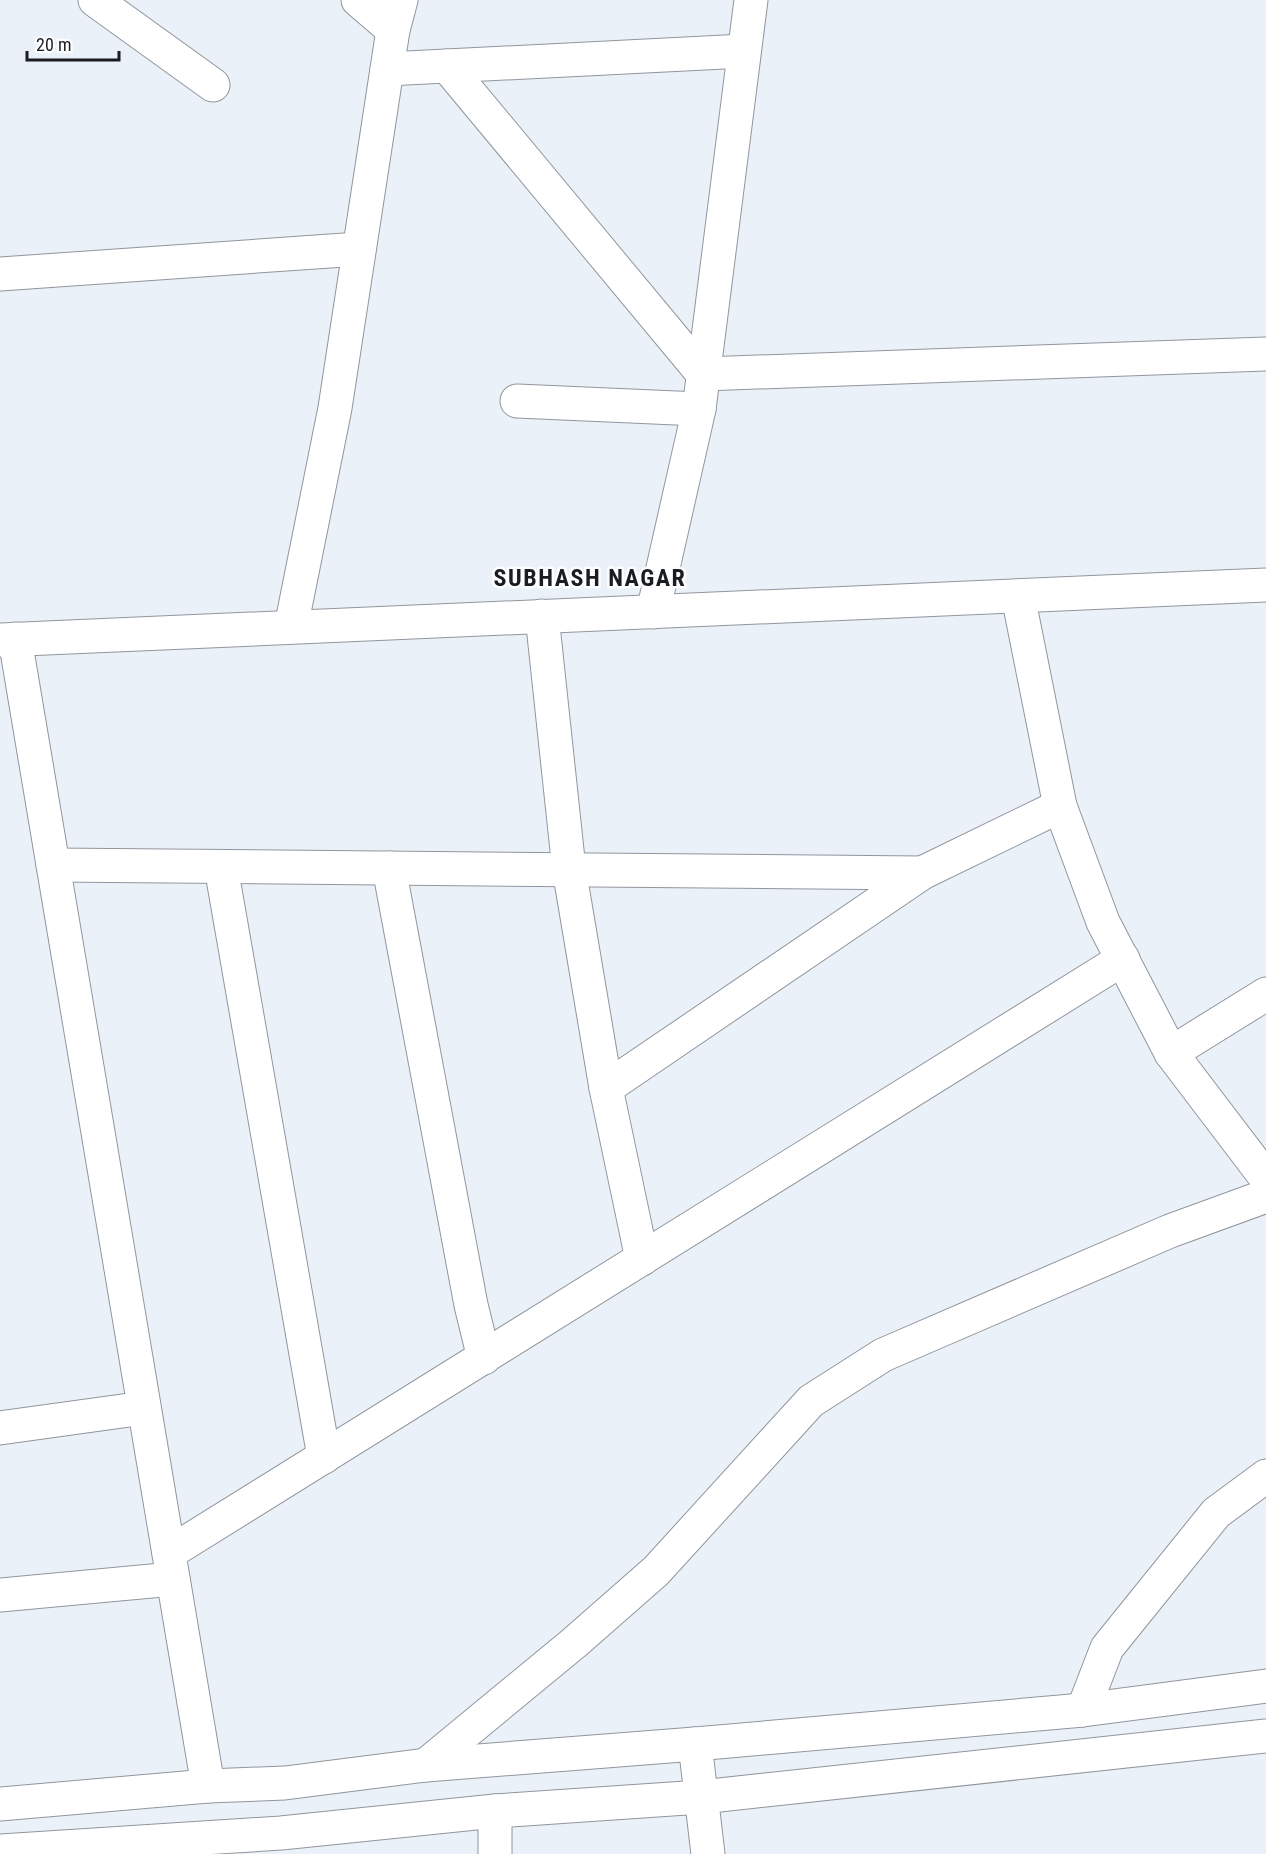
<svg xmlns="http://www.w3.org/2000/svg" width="1266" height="1854" viewBox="0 0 1266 1854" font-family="'Roboto Condensed',sans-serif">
	<rect width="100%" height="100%" fill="#ebf1f8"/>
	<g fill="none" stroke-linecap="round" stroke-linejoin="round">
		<defs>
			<g id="minor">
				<path d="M95 0 213 85"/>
				<path d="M358 0 393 30"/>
				<path d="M447 66 703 374"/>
				<path d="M387 69 744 51"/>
				<path d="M0 274 359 249"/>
				<path d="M703 374 1266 354"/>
				<path d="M517 401 699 409"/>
				<path d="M1018 596 1060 806 1103 922 1171 1053 1266 1178"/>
				<path d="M653 612 699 409 751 0"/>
				<path d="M542 616 569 869 606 1088 642 1259"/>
				<path d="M291 627 335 408 393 30 401 0"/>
				<path d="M15 639 208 1786"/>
				<path d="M0 640 1266 585"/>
				<path d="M53 865 922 873"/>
				<path d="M221 867 324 1457"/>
				<path d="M389 868 471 1305 484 1358"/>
				<path d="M1171 1053 1266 994"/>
				<path d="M606 1088 922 873 1060 806"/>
				<path d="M0 1428 144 1408"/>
				<path d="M169 1553 1123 959"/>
				<path d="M0 1595 173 1579"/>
				<path d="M1083 1710 1107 1648 1216 1513 1266 1476"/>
				<path d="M695 1744 708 1854"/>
				<path d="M426 1765 574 1643 656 1571 811 1401 883 1355 1170 1231 1266 1196"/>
				<path d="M0 1804 208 1786 285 1783 426 1765 695 1744 1083 1710 1266 1686"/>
				<path d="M495 1811V1854"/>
				<path d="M0 1851 281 1833 495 1811 701 1797 1266 1736"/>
			</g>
		</defs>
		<use href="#minor" stroke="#91969d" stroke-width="35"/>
		<use href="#minor" stroke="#fff" stroke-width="33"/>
	</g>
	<g text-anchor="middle" stroke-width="5" stroke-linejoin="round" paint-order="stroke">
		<g font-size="24" font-weight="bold" letter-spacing="1.5" fill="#1a1c1f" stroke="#fcfdff">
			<text x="590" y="586">SUBHASH NAGAR</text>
		</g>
	</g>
	<path d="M27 51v9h92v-9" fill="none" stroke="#1a1c1f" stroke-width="3"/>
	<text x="36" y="51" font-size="18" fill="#1a1c1f" stroke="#fcfdff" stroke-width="4.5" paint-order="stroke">20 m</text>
</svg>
